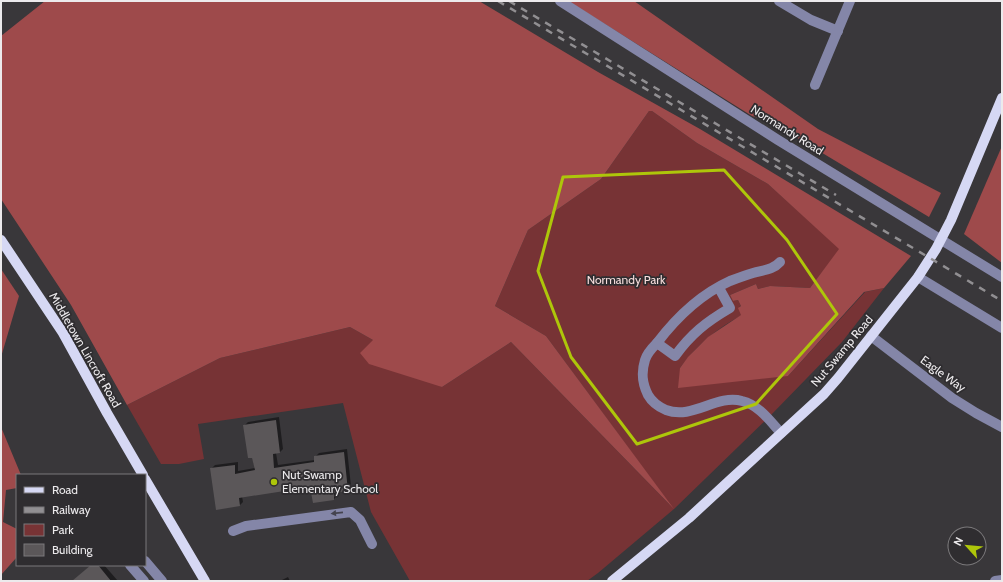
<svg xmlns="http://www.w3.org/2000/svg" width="1003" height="582" viewBox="0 0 1003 582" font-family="Cabin,sans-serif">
	<rect width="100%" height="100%" fill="#39373a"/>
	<path fill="#773335" d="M649 111H652L697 143 768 184 840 249 810 288 770 286 758 289 756 284 730 295 733 301 738 300 741 306 739 307 742 315C715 330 699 343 680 368L788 376 865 292 884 288 842 342 771 415 674 509 598 573 587 581H410L371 512 343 403 198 424 204 459 179 464H161L127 405 220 358 350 327 373 340 442 387 511 342 671 506 546 336 495 306 528 230 601 179Z"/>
	<g fill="#9e4a4b">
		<path d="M45 1H479L598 72 700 129 911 256 884 288 864 292 788 376 678 388 680 368 688 357 708 337 741 315 738 308 741 306 738 300 733 301 730 295 756 284 758 289 770 286 810 288 839 249 768 184 697 143 652 111H649L601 179 528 230 495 306 546 336 674 509 511 342 442 387 369 364 360 353 373 340 350 327 220 358 127 405 71 305 1 199V36Z"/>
		<path d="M568 1H634L818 129 941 193 929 217 769 121 752 116Z"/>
		<path d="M1002 146V263L964 234Z"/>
		<path d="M1 269 19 296 1 357Z"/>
		<path d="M1 427 21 475H17V488L6 490 3 522 17 529V557L1 575Z"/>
	</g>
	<g fill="#0007">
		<path d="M279 417 283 449 280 452 276 453 278 465 315 460V457L319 453 347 449 351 486 348 490 337 492 338 495 334 499 311 486 242 496 243 502 240 505 211 469 215 465 238 462V471L255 468 244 426 248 422Z"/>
		<path d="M92 565H104L118 581H73Z"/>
		<path d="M288 577 290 581H280Z"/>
	</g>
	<g fill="#5b5759">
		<path d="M276 420 280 453 273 454 274 468 314 462V456L344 452 348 491 334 493V500L313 503 310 487 239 498 240 506 216 510 210 468 235 465V474L255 470 252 458H248L243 425Z"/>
		<path d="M91 565H98L111 581H72Z"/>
	</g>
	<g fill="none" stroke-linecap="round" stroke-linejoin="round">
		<g stroke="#8486a8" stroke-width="10">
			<path d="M560 1 778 140 1002 277"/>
			<path d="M779 1 811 20 838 31"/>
			<path d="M815 85 850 1"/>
			<path d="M780 262C773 270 763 270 753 273 746 275 738 278 730 281 701 294 676 318 657 343 652 348 647 353 645 360 641 373 642 383 648 395 652 402 659 407 666 410 693 420 716 394 742 401 759 405 770 421 781 433"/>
			<path d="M918 277 1002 328"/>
			<path d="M871 336 952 398 976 413 1002 427"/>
			<path d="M657 343 675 356C691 334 706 322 730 308L719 288"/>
			<path d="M233 531 246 526 351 512 360 520 372 544"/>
			<path d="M145 561 162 581"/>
			<path d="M130 565 144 581"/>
			<path d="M995 581 1002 580"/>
		</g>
		<g stroke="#d6d8f4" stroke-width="10">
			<path d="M1 240 63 333 107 413 143 475"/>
			<path d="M145 479 205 581"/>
			<path d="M612 581 689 518 728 482 824 394 838 378 918 277 936 249 951 220 1002 98"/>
		</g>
		<g stroke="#918f92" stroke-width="2.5" stroke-dasharray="7 7" stroke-linecap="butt">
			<path d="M498 1 1002 301"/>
			<path d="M509 1 836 195"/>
		</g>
	</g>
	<defs><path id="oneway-solid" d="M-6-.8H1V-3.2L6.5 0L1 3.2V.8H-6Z"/></defs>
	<use fill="#44434e" href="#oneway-solid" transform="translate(337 513) rotate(174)"/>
	<path fill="none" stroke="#aec60a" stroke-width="3" stroke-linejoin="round" d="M724 170 787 240 837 314 756 404 637 444 571 357 538 271 563 177Z"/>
	<circle fill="#aec60a" stroke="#2f2d30" stroke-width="1.5" cx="274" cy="482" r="4"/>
	<g text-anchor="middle" stroke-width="3.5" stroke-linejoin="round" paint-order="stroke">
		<g font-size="12" fill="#eceaec" stroke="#2f2d30">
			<text transform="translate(787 130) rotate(32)" y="4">Normandy Road</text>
			<text transform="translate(85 350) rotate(60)" y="4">Middletown Lincroft Road</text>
			<text transform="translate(842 351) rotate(-50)" y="4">Nut Swamp Road</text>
			<text transform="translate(943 374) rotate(36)" y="4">Eagle Way</text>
		</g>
		<g font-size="12" fill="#f7dddc" stroke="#2f2d30">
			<text x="626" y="284">Normandy Park</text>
		</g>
		<g font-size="12" fill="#eceaec" stroke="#2f2d30" text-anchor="start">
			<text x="282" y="479">Nut Swamp<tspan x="282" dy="14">Elementary School</tspan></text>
		</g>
	</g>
	<rect width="1003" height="582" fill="none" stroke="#eceaec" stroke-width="4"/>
	<rect x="16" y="474" width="130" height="92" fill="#2f2d30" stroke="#7b797b"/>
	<rect x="24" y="487" width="20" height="6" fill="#d6d8f4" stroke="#7b797b"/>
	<text x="52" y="494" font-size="12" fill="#eceaec">Road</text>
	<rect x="24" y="507" width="20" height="6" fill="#918f92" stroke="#7b797b"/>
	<text x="52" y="514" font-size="12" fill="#eceaec">Railway</text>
	<rect x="24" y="524" width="20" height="12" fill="#773335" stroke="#7b797b"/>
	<text x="52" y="534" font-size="12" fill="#eceaec">Park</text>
	<rect x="24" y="544" width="20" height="12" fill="#5b5759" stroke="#7b797b"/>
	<text x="52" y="554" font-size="12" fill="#eceaec">Building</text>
	<g transform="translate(967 546) rotate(297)"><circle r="19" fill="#2f2d30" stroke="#7b797b"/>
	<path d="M0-3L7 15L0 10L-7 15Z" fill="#aec60a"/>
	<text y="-6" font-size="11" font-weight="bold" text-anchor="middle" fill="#eceaec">N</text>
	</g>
</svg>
